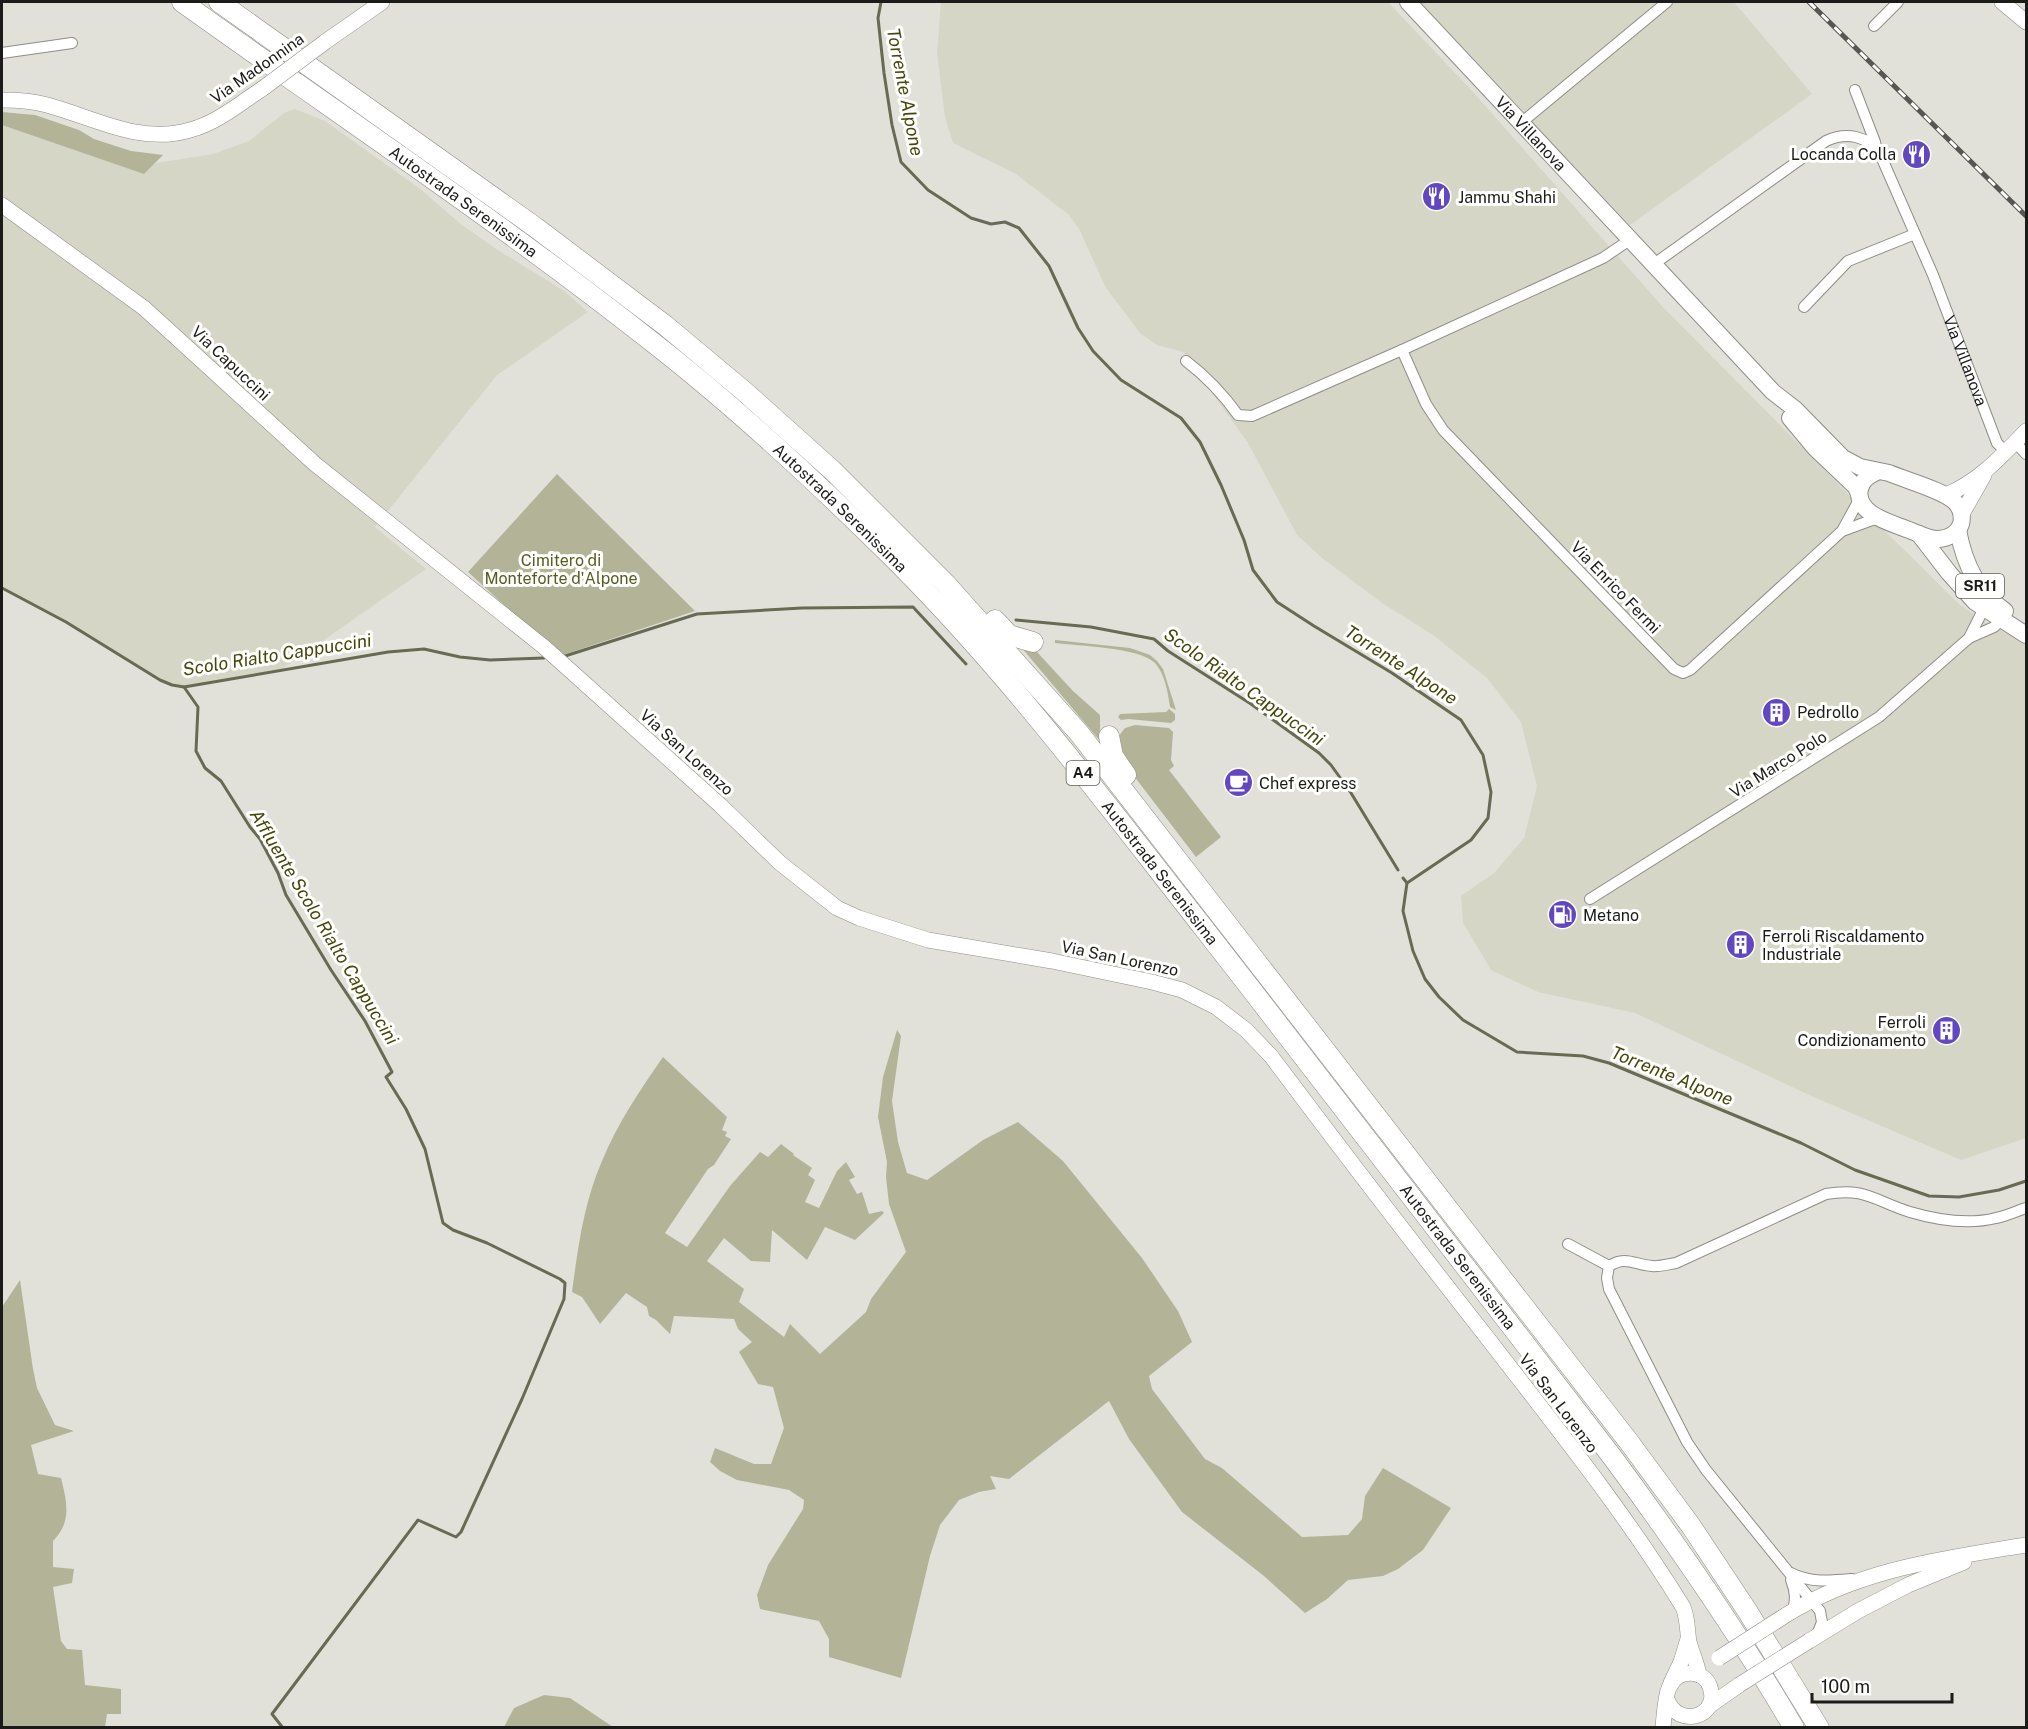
<svg xmlns="http://www.w3.org/2000/svg" width="2028" height="1729" viewBox="0 0 2028 1729" font-family="'Public Sans',sans-serif">
	<rect width="100%" height="100%" fill="#e1e1da"/>
	<g fill="#d6d6c7">
		<path d="M941 2H1388L1473 92 1662 306 1882 528 1959 604 1995 628 2001 624 2026 639V1138L1961 1160 1809 1095 1635 1013 1538 992 1491 970 1463 923 1461 896 1494 873 1524 838 1537 786 1521 722 1487 678 1433 635 1382 603 1322 558 1297 535 1248 443 1183 352 1157 345 1141 334 1106 288 1079 229 1069 215 1016 174 953 143 945 117 937 53Z"/>
		<path d="M1418 2H1734L1812 94 1630 225Z"/>
		<path d="M295 109 325 121 419 188 462 225 499 251 563 290 588 312 497 375 375 527 426 569 279 671 209 684 184 687 172 685 66 622 2 588V125L144 173 156 163 213 154 249 141 284 113Z"/>
	</g>
	<g fill="#b3b497">
		<path d="M2 112 35 115 79 130 94 139 131 151 163 155 144 174 2 125Z"/>
		<path d="M557 474 695 611 560 656 468 572Z"/>
		<path d="M1055 640 1130 648 1150 655 1157 661 1163 669 1176 710 1170 707C1168 693 1165 674 1155 663 1139 647 1078 646 1055 643Z"/>
		<path d="M1021 647 1034 649 1037 652 1073 691 1100 715V741Z"/>
		<path d="M1169 709 1175 714V720L1171 723 1128 719 1121 720 1118 717 1120 714 1166 712Z"/>
		<path d="M1135 725 1169 728 1173 732 1171 760 1174 766 1169 770 1221 837 1196 857 1124 763 1118 737 1125 728Z"/>
		<path d="M897 1030 901 1036 892 1101 898 1142 907 1173 927 1180 983 1140 1018 1122 1063 1161 1142 1258 1178 1311 1192 1342 1149 1376 1152 1389 1205 1459 1222 1468 1302 1537 1348 1535 1362 1519 1365 1496 1383 1468 1451 1508 1423 1550 1398 1569 1383 1576 1348 1580 1327 1599 1305 1613 1264 1576 1182 1512 1129 1439 1109 1401 1009 1479 990 1476 996 1489 979 1492 959 1500 940 1525 930 1556 901 1678 829 1657V1639L819 1621 760 1609 757 1595 768 1565 803 1509 804 1500 789 1490 737 1480 720 1471 710 1462 715 1448 754 1464H771L784 1428 773 1387 758 1384 739 1352 752 1342 738 1329 734 1319 674 1316 670 1334 656 1320 649 1316 647 1307 626 1293 600 1324 582 1297 572 1292C578 1247 584 1202 602 1161 617 1124 640 1090 663 1057L727 1117 722 1130 727 1132 725 1136 731 1139 714 1165 708 1169 665 1233 687 1247 730 1186 760 1152 768 1157 781 1144 794 1154 793 1155 812 1168 808 1175 815 1180 805 1202 819 1208 837 1171 846 1162 855 1177 849 1180 857 1194 862 1192 869 1214 882 1211 884 1213 855 1240 825 1227 807 1260 772 1230 770 1262 751 1261 724 1238 707 1261 744 1289 739 1302 784 1337 790 1324 820 1354 866 1312 871 1299 906 1252 889 1204 886 1177 887 1162 878 1117 883 1077Z"/>
		<path d="M20 1280 33 1369 37 1388 55 1425 74 1431 31 1445 38 1474 61 1478C67 1502 72 1522 53 1541V1567L74 1569 72 1583 53 1587 61 1641 67 1649 82 1650 85 1685 121 1689V1714H107L105 1727H2V1307Z"/>
		<path d="M544 1695 570 1698 613 1727H504L514 1708Z"/>
	</g>
	<g fill="none" stroke-linecap="round" stroke-linejoin="round">
		<g stroke="#696a53" stroke-width="3">
			<path d="M881 2 878 18 884 73 892 125 901 162 928 190 971 218 991 224 1005 222 1019 228 1049 266 1078 328 1093 351 1121 380 1181 418 1200 442 1221 485 1244 540 1253 570 1277 602 1314 626 1392 673 1461 720 1483 755 1491 792 1488 818 1471 840 1407 883 1403 911 1413 951 1425 979 1439 997 1463 1020 1517 1052 1583 1056 1609 1063 1801 1143 1855 1170 1929 1196 1959 1197 1999 1190 2026 1181"/>
			<path d="M2 588 66 622 160 680 172 685 184 687 388 652 424 649 460 657 490 660 544 658"/>
			<path d="M1016 620 1091 627 1154 639 1168 651 1251 704 1319 753 1331 765 1351 793 1398 870"/>
			<path d="M562 657 697 614 802 608 913 607 966 664"/>
			<path d="M184 687 198 707 196 751 205 768 221 781 250 827 260 839 278 873 286 895 331 970 365 1021 392 1072 386 1077 406 1109 425 1149 443 1223 453 1230 487 1243 560 1279 565 1283 564 1299 522 1399 461 1532 456 1537 418 1520 272 1714 283 1728"/>
			<path d="M1403 878 1407 883"/>
		</g>
		<defs>
			<g id="street">
				<path d="M1874 26 1898 2"/>
				<path d="M2 53 72 43"/>
				<path d="M1855 90 1875 142 1876 147"/>
				<path d="M1521 123 1667 2"/>
				<path d="M1631 239 1603 258 1402 350 1426 404 1443 430 1674 669 1683 673 1690 670 1842 531 1872 520 1880 519"/>
				<path id="s1" d="M1654 264 1826 141C1846 132 1867 135 1880 154L1933 275 1997 443 2006 452"/>
				<path d="M1804 307 1848 261 1915 234"/>
				<path d="M1186 361C1207 377 1223 394 1238 415L1252 416 1402 350"/>
				<path d="M2015 442 2026 454"/>
				<path d="M1842 531 1860 498"/>
				<path d="M1969 638 1994 627 2001 620"/>
				<path d="M1590 899 1879 717 1969 638 1984 608"/>
				<path d="M1568 1244 1609 1266"/>
				<path d="M1791 1573C1810 1583 1830 1581 1852 1579"/>
				<path d="M1791 1580C1795 1590 1797 1601 1792 1611"/>
				<path d="M1817 1635 1822 1622 1820 1611 1706 1470 1687 1442 1609 1289 1607 1278 1609 1266C1626 1255 1635 1265 1652 1266 1659 1267 1669 1264 1676 1263L1826 1194C1865 1187 1875 1201 1910 1212 1937 1220 1968 1225 1996 1218 2006 1216 2017 1211 2026 1208"/>
			</g>
			<g id="secondary">
				<path d="M2002 2 2026 22"/>
				<path d="M325 42 382 2"/>
				<path d="M2 100C16 100 33 101 47 105 95 118 140 145 190 130 217 123 239 104 262 89"/>
				<path d="M2 205 144 308 315 464 544 647 720 805 780 863 837 908 859 918 928 940 1052 961 1152 982 1182 990 1216 1007 1246 1030 1271 1056C1343 1152 1415 1246 1489 1340 1556 1427 1626 1514 1683 1607 1688 1619 1687 1630 1689 1642 1692 1653 1697 1663 1699 1675"/>
				<path d="M1946 495C1979 481 2002 456 2026 431"/>
				<path d="M1962 514 1984 475"/>
				<path d="M1786 1615C1860 1569 1942 1559 2026 1545"/>
				<path d="M1809 1641 1858 1611 1908 1585 1964 1562"/>
				<path d="M1671 1683 1681 1662 1688 1639"/>
				<path d="M1709 1706 1739 1685"/>
				<path d="M1663 1728C1664 1717 1665 1694 1670 1686 1678 1669 1704 1669 1710 1687 1721 1717 1677 1729 1667 1699"/>
			</g>
			<g id="primary">
				<path id="s2" d="M1408 2 1773 392 1795 409 1843 458 1860 467 1889 473C1905 480 1946 491 1956 503 1961 509 1963 516 1961 524 1958 533 1949 538 1939 539 1929 540 1918 533 1909 530 1892 523 1854 514 1860 489 1862 479 1870 475 1879 471"/>
				<path d="M1790 418 1815 448 1856 487 1859 494"/>
				<path d="M1958 530C1964 563 1977 592 2005 611"/>
				<path d="M1919 534 1949 573 1975 602 2026 635"/>
			</g>
			<g id="highway">
				<path id="s3" d="M182 2C338 114 499 221 651 341 732 404 809 475 882 547 1001 663 1100 796 1202 926 1340 1103 1477 1281 1613 1458 1678 1546 1739 1634 1794 1728"/>
				<path d="M219 2 535 227 666 326 745 392 832 470 946 584 1079 733 1629 1442 1691 1526 1748 1612 1819 1728"/>
				<path d="M995 620 1009 635 1033 642"/>
				<path d="M1109 736 1113 756 1126 775"/>
			</g>
		</defs>
		<use href="#street" stroke="#8e8e87" stroke-width="12"/>
		<use href="#secondary" stroke="#8e8e87" stroke-width="16"/>
		<use href="#primary" stroke="#8e8e87" stroke-width="18"/>
		<use href="#highway" stroke="#8e8e87" stroke-width="21"/>
		<use href="#street" stroke="#fff" stroke-width="10"/>
		<use href="#secondary" stroke="#fff" stroke-width="15"/>
		<use href="#primary" stroke="#fff" stroke-width="16"/>
		<use href="#highway" stroke="#fff" stroke-width="20"/>
		<defs>
			<path id="rail" d="M1809 2 2026 216"/>
		</defs>
		<use href="#rail" stroke="#565652" stroke-width="5"/>
		<use href="#rail" stroke="#fffffe" stroke-width="3" stroke-dasharray="9" stroke-linecap="butt"/>
		<defs>
			<g id="secondary-bridge">
				<path d="M262 89 325 42"/>
				<path d="M1719 1658 1786 1615"/>
				<path d="M1739 1685 1809 1641"/>
			</g>
		</defs>
		<use href="#secondary-bridge" stroke="#8e8e87" stroke-width="16" stroke-linecap="butt"/>
		<use href="#secondary-bridge" stroke="#fff" stroke-width="15"/>
	</g>
	<defs>
		<symbol id="restaurant-disc" viewBox="-11 -11 22 22"><circle r="9.5" fill="#6347c0" stroke="#fffffe"/><path d="M-5-6h1v4h1v-4h1v4h1v-4h1v5L-1.5 .5V6h-2V.5L-5-1ZM5-6V6H3V1.5H1.5Q1.5-4 5-6Z" fill="#fff"/></symbol>
		<symbol id="building-disc" viewBox="-11 -11 22 22"><circle r="9.5" fill="#6347c0" stroke="#fffffe"/><path d="M-4-6H4V6H1V3H-1V6H-4ZM-2.5-4.3h1.7v1.8h-1.7ZM.8-4.3h1.7v1.8H.8ZM-2.5-1h1.7V.8h-1.7ZM.8-1h1.7V.8H.8Z" fill="#fff"/></symbol>
		<symbol id="cafe-disc" viewBox="-11 -11 22 22"><circle r="9.5" fill="#6347c0" stroke="#fffffe"/><path d="M-5.5-4.5H6V0H3Q3 3.5 0 3.5H-2.5Q-5.5 3.5-5.5 0ZM3-3.2v2h1.7v-2ZM-6 4.5H4V6H-6Z" fill="#fff"/></symbol>
		<symbol id="fuel-disc" viewBox="-11 -11 22 22"><circle r="9.5" fill="#6347c0" stroke="#fffffe"/><path d="M-5.5-6h7V0h2V4h1.3V-2.5L3-4.5l.8-.8L6-3V5H2.5V1h-1V6h-7ZM-4.2-4.7v3.2H.2V-4.7Z" fill="#fff"/></symbol>
	</defs>
	<g fill-rule="evenodd">
		<use href="#restaurant-disc" x="1900" y="138" width="33" height="33"/>
		<use href="#restaurant-disc" x="1420" y="180" width="33" height="33"/>
		<use href="#building-disc" x="1760" y="696" width="33" height="33"/>
		<use href="#cafe-disc" x="1222" y="766" width="33" height="33"/>
		<use href="#fuel-disc" x="1546" y="898" width="33" height="33"/>
		<use href="#building-disc" x="1724" y="928" width="33" height="33"/>
		<use href="#building-disc" x="1930" y="1014" width="33" height="33"/>
	</g>
	<g text-anchor="middle" stroke-width="6" stroke-linejoin="round" paint-order="stroke">
		<g fill="#fffffe" stroke="#5f5f5e" stroke-width="1.5">
			<rect x="1956" y="574" width="48" height="24" rx="4.5"/>
			<rect x="1066.5" y="761" width="33" height="24" rx="4.5"/>
		</g>
		<g font-size="15" font-weight="bold" fill="#1b1b19">
			<text x="1980" y="591">SR11</text>
			<text x="1083" y="778">A4</text>
		</g>
		<g font-size="16" fill="#1b1b19" stroke="#fffffe">
			<text transform="translate(257 68) rotate(-35)" y="6">Via Madonnina</text>
			<text dy="6" stroke="none"><textPath href="#s2" startOffset="180">Via Villanova</textPath></text>
			<text dy="6" stroke="none"><textPath href="#s3" startOffset="345">Autostrada Serenissima</textPath></text>
			<text dy="6" stroke="none"><textPath href="#s1" startOffset="496">Via Villanova</textPath></text>
			<text transform="translate(231 363) rotate(43)" y="6">Via Capuccini</text>
			<text dy="6" stroke="none"><textPath href="#s3" startOffset="831">Autostrada Serenissima</textPath></text>
			<text transform="translate(1616 587) rotate(46)" y="6">Via Enrico Fermi</text>
			<text transform="translate(687 752) rotate(42)" y="6">Via San Lorenzo</text>
			<text transform="translate(1778 764) rotate(-32)" y="6">Via Marco Polo</text>
			<text dy="6" stroke="none"><textPath href="#s3" startOffset="1317">Autostrada Serenissima</textPath></text>
			<text transform="translate(1120 958) rotate(12)" y="6">Via San Lorenzo</text>
			<text dy="6" stroke="none"><textPath href="#s3" startOffset="1803">Autostrada Serenissima</textPath></text>
			<text transform="translate(1559 1403) rotate(53)" y="6">Via San Lorenzo</text>
		</g>
		<g font-size="16" fill="#1b1b19" stroke="#fffffe" text-anchor="start">
			<text x="1896" y="160" text-anchor="end">Locanda Colla</text>
			<text x="1458" y="203">Jammu Shahi</text>
			<text x="1797" y="718">Pedrollo</text>
			<text x="1259" y="789">Chef express</text>
			<text x="1583" y="921">Metano</text>
			<text x="1762" y="942">Ferroli Riscaldamento<tspan x="1762" dy="18">Industriale</tspan></text>
			<text x="1926" y="1028" text-anchor="end">Ferroli<tspan x="1926" dy="18">Condizionamento</tspan></text>
		</g>
		<g font-size="16" fill="#5b5b24" stroke="#fffffe">
			<text x="561" y="566">Cimitero di<tspan x="561" dy="18">Monteforte d'Alpone</tspan></text>
		</g>
		<g font-size="18" font-style="italic" fill="#47460c" stroke="#fffffe">
			<text transform="translate(905 92) rotate(79)" y="6">Torrente Alpone</text>
			<text transform="translate(277 655) rotate(-9)" y="6">Scolo Rialto Cappuccini</text>
			<text transform="translate(1401 665) rotate(33)" y="6">Torrente Alpone</text>
			<text transform="translate(1244 687) rotate(35)" y="6">Scolo Rialto Cappuccini</text>
			<text transform="translate(324 927) rotate(59)" y="6">Affluente Scolo Rialto Cappuccini</text>
			<text transform="translate(1672 1076) rotate(22)" y="6">Torrente Alpone</text>
		</g>
	</g>
	<rect width="2028" height="1729" fill="none" stroke="#1b1b19" stroke-width="6"/>
	<path d="M1812 1693v9h140v-9" fill="none" stroke="#1b1b19" stroke-width="3"/>
	<text x="1821" y="1693" font-size="18" fill="#1b1b19" stroke="#fffffe" stroke-width="4.5" paint-order="stroke">100 m</text>
</svg>
